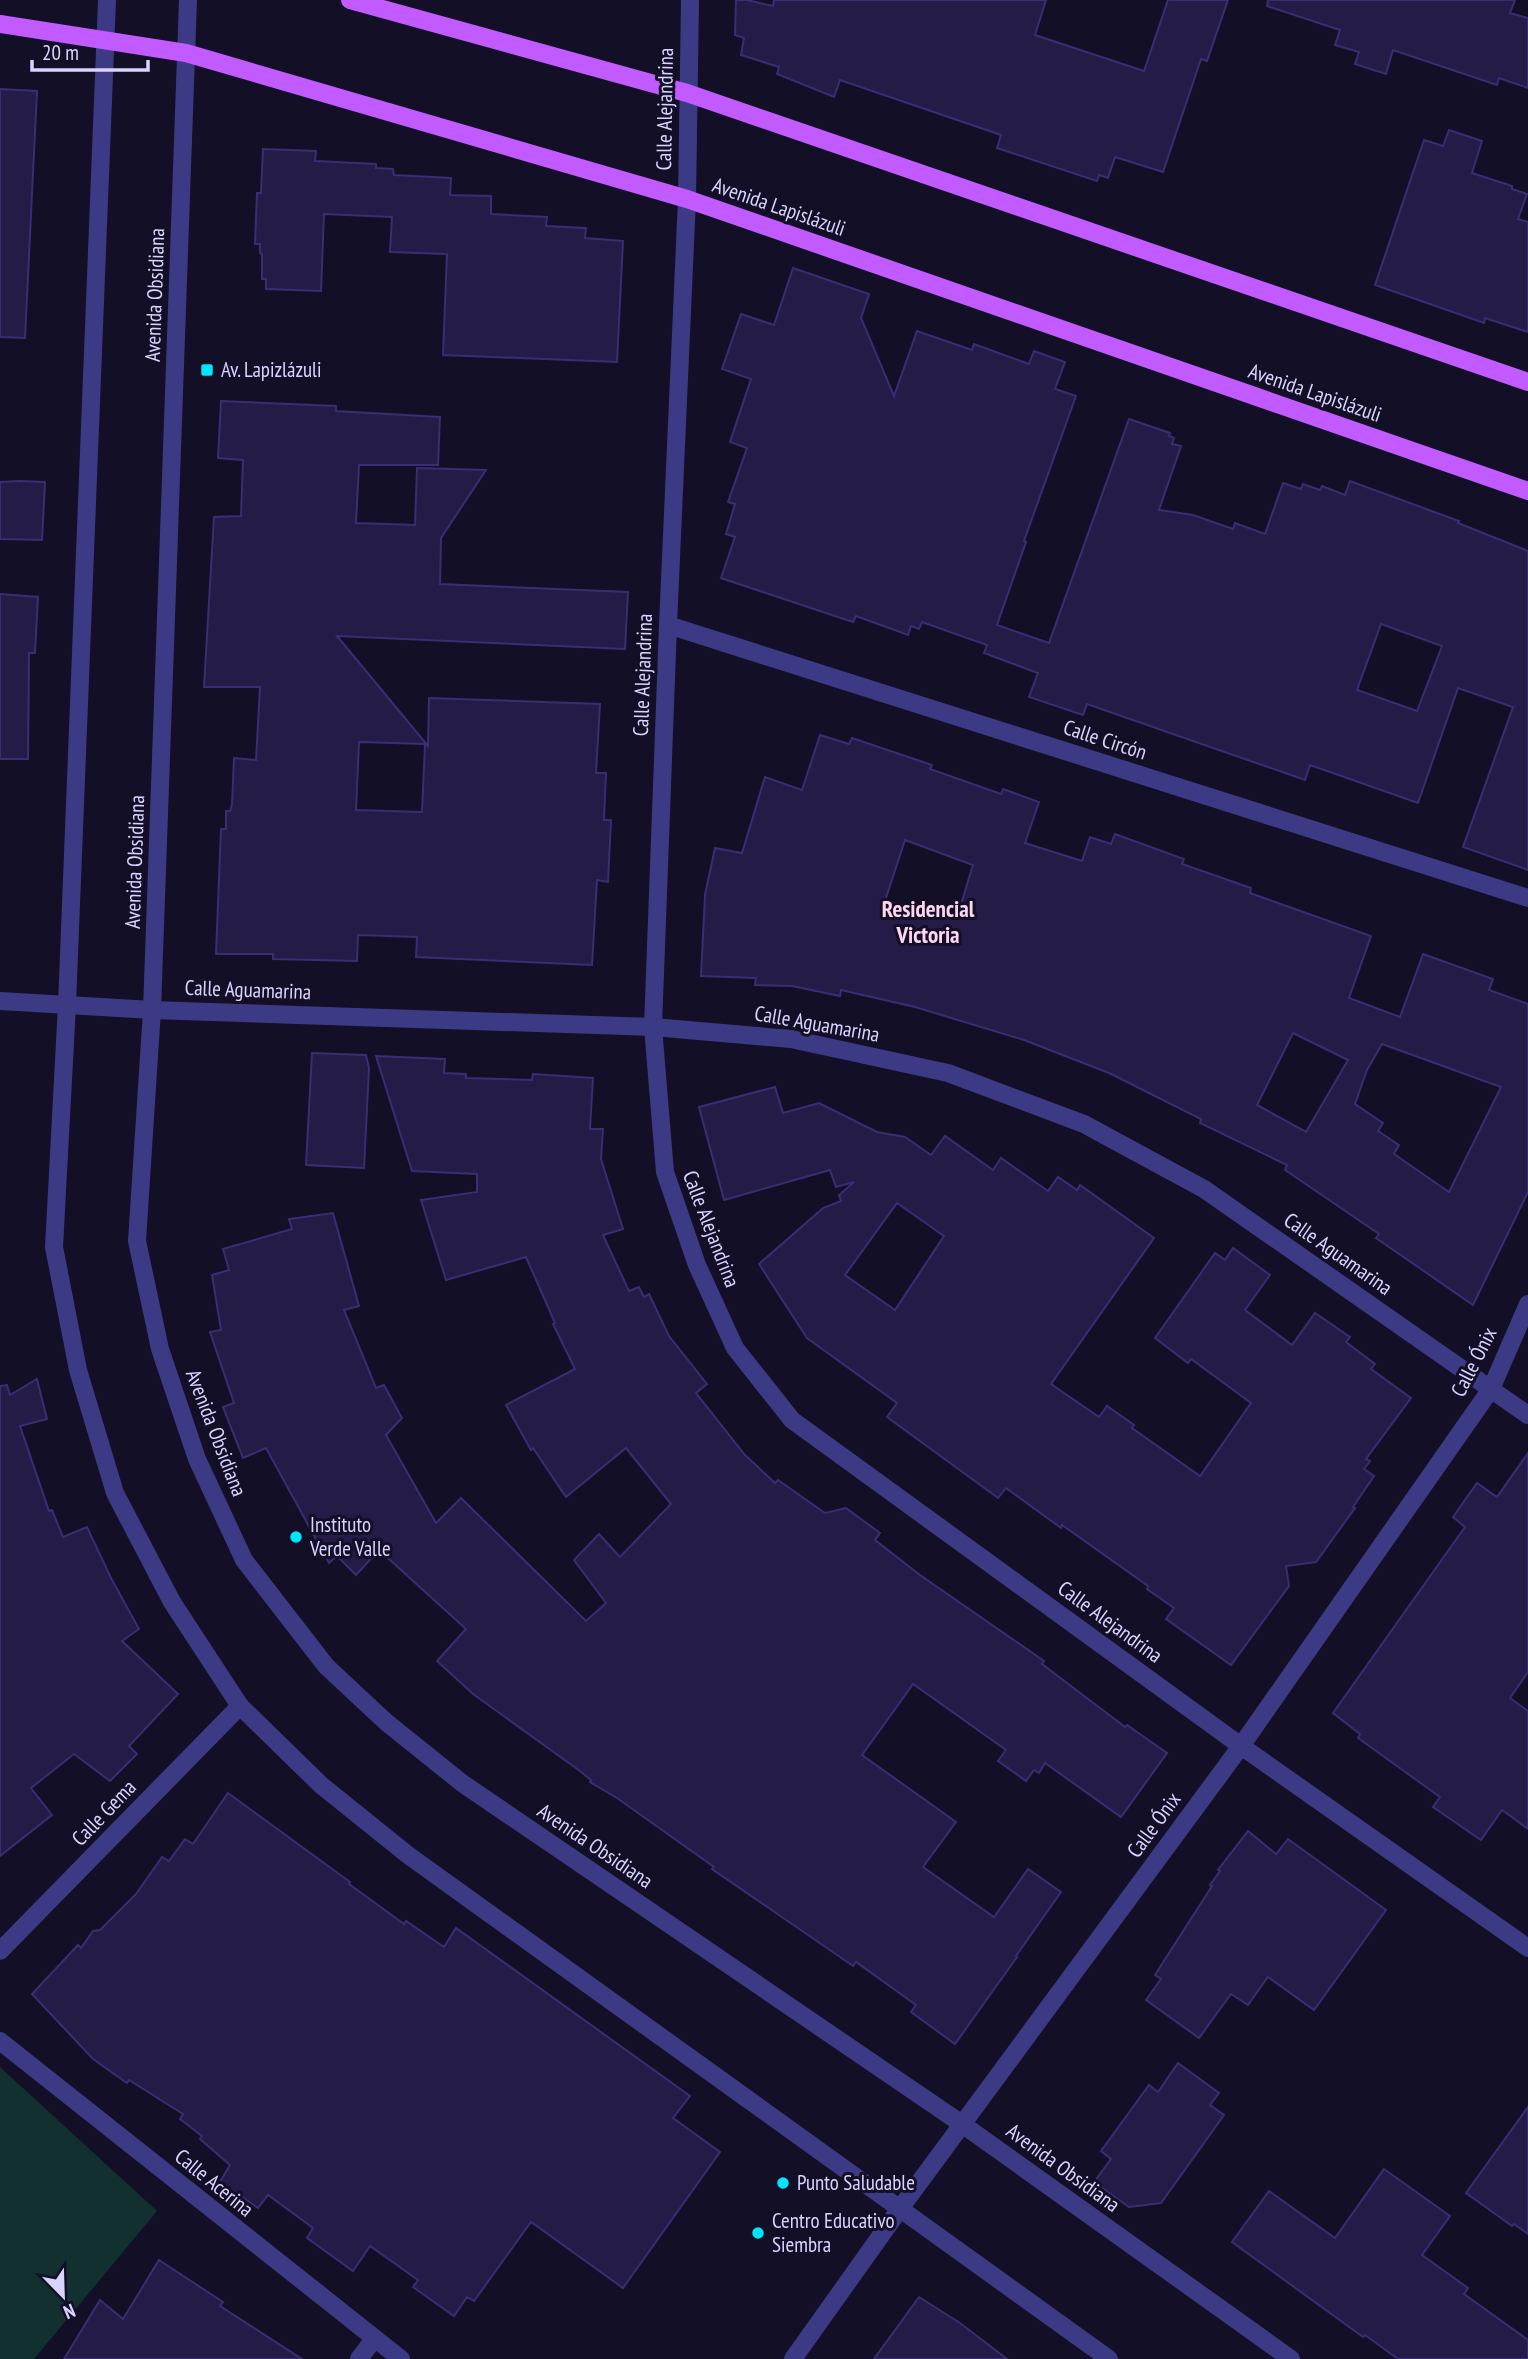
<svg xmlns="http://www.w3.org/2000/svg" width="1528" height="2359" viewBox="0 0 1528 2359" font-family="'PT Sans Narrow',sans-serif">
	<rect width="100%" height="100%" fill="#130f26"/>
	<path fill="#12302f" d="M0 2067 157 2211 34 2359H0Z"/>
	<g fill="#241b47" stroke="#3b2d73" stroke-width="2" fill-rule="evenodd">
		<path d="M736 0H747L773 6 774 0H1046L1035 35 1144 71 1168 0H1228L1207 61 1201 59 1163 172 1115 157 1108 178 1099 175 1097 181 997 148 1001 135 840 80 834 97 777 74 779 67 741 55 744 38 735 35Z"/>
		<path d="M1268 0H1515L1510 13 1528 18V88L1499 78 1497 85 1393 50 1386 74 1355 64 1359 52 1335 45 1340 30 1267 6Z"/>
		<path d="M0 89 37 91 25 338 0 337Z"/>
		<path d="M1449 130 1482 141 1472 173 1512 186V189L1527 194 1518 219 1528 222V332L1485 318 1484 323 1375 285 1424 140 1443 146Z"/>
		<path d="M263 149 316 151 315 161 376 164V168L393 169 394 175 451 178 450 195 491 196V214L547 217 546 226 586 228 585 238 623 241 617 362 443 355 447 254 390 252 392 217 324 214 321 291 266 289V279H262V254L260 253V244H255L257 193H261Z"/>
		<path d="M793 268 869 294 861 318 894 396 917 331 972 350 974 344 1029 364 1034 351 1065 362 1055 389 1076 396 1024 541 1026 542 997 625 1049 643 1129 419 1170 433 1169 436 1174 438 1172 444 1181 446 1159 510 1193 515 1233 529 1235 523 1265 534 1283 483 1301 489 1303 484 1320 490 1322 486 1345 495 1350 481 1459 521 1458 523 1528 551V870L1463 847 1513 707 1458 688 1418 803 1310 765 1305 780 1087 704 1083 715 1029 697 1038 673 984 653 987 645 922 622 919 629 911 626 908 635 856 616 853 622 721 578 735 537 726 534 735 504 728 502 747 448 730 442 751 379 722 369 741 314 774 325ZM1381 624 1442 646 1417 711 1357 690Z"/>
		<path d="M221 401 336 406V411L440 417 438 465H359L356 523 415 525 417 468 486 470 441 538 440 584 628 592 625 649 337 636 428 746 429 698 600 704 596 773H606L604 820H611L608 882 597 880 592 965 416 957 417 937 358 935 357 961 273 959V954H216L221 829H226V811H230L232 805 234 758 256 760 260 687H204L214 517 241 516 243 460 218 458ZM359 742 425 744 422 812 356 810Z"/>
		<path d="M20 481 45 482 42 540 0 539V482Z"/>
		<path d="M0 594 38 597 35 653H29L28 759H0Z"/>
		<path d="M820 735 849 744 852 738 932 765 930 769 1001 794 1003 789 1039 802 1025 843 1082 861 1090 837 1111 844 1115 834 1184 859 1182 864 1251 888 1250 893 1371 936 1349 998 1400 1017 1423 954 1493 979 1489 990 1528 1004V1192L1473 1305 1376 1238 1379 1234 1285 1170 1287 1165 1200 1123 1201 1119 1109 1073 1024 1040 915 1007 841 990 840 996 792 986 755 985 756 978 701 976 705 895 715 848 742 853 765 777 802 790ZM905 840 973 865 957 917 885 901ZM1293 1033 1348 1060 1306 1132 1257 1105ZM1382 1044 1501 1087 1449 1192 1394 1154 1399 1145 1378 1131 1383 1123 1355 1104 1367 1070Z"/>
		<path d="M312 1053 366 1055 369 1068 364 1168 306 1165Z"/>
		<path d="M376 1056 445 1059 444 1073 466 1074V1078L532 1080 533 1074 593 1078 590 1129H603L601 1159 623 1229 603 1235 629 1291 639 1287 644 1297 649 1294 669 1336 707 1384 696 1393 745 1455 775 1483 778 1480 825 1513 846 1508 880 1533 875 1540 920 1575 1044 1661 1042 1664 1125 1727 1127 1725 1167 1753 1121 1817 1045 1763 1039 1773 1034 1770 1026 1781 998 1761 1006 1750 913 1684 893 1712 862 1755 956 1822 923 1867 994 1917 1028 1869 1061 1892 1016 1956 1017 1957 955 2044 911 2012 916 2005 856 1962 853 1966 712 1869 714 1867 617 1798 590 1782 591 1780 580 1771 473 1694 437 1661 466 1629 379 1550 356 1575 337 1556 329 1563 266 1448 243 1458 223 1407 234 1403 210 1332 221 1330 212 1275 229 1270 223 1249 292 1229 289 1219 333 1213 359 1306 344 1310 376 1388 384 1385 402 1418 386 1435 436 1523 461 1498 586 1621 606 1603 574 1560 599 1534 620 1557 671 1504 626 1448 566 1497 533 1448 531 1450 506 1405 575 1369 553 1324 555 1323 526 1257 446 1280 421 1200 477 1192V1174L412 1171Z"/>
		<path d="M775 1087 783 1113 819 1103 877 1132 905 1137 931 1155 945 1136 993 1170 1001 1158 1048 1191 1058 1177 1077 1190 1080 1185 1154 1238 1051 1384 1099 1417 1107 1406 1134 1425 1132 1428 1200 1476 1251 1403 1191 1359 1188 1363 1155 1338 1215 1253 1225 1260 1233 1248 1270 1275 1245 1310 1292 1345 1315 1313 1350 1337 1346 1342 1375 1364 1371 1369 1411 1398 1366 1459 1370 1461 1364 1469 1374 1476 1353 1507 1355 1508 1316 1562 1286 1566 1289 1586 1231 1665 1166 1619 1174 1608 1147 1589 1148 1586 1062 1525 1061 1528 1006 1488 998 1498 887 1417 897 1403 807 1338 759 1264 823 1208 841 1201 839 1195 854 1182 836 1187 830 1170 724 1200 699 1107ZM897 1203 944 1236 895 1310 845 1275Z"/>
		<path d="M37 1379 47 1419 20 1426 49 1511 52 1510 63 1537 87 1527 111 1578 139 1629 122 1641 178 1694 129 1746 137 1754 110 1781 74 1754 31 1788 52 1815 0 1856V1386L7 1385 10 1395Z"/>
		<path d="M1528 1453V1672L1510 1698 1528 1711V1829L1502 1810 1481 1840 1433 1807 1440 1797 1358 1738 1360 1734 1333 1713 1465 1527 1453 1517 1477 1483 1497 1497Z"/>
		<path d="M228 1793 350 1882 349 1884 404 1924 406 1921 444 1947 456 1928 690 2096 673 2118 720 2152 623 2288 531 2222 474 2301 467 2297 454 2316 413 2287 418 2280 370 2246 353 2271 307 2238 313 2228 268 2195 258 2208 220 2182 230 2165 200 2139 202 2136 180 2119 183 2114 129 2080 127 2083 93 2059 32 1994 78 1945 81 1948 93 1931 100 1930 136 1894 162 1857 169 1861 185 1839 193 1844Z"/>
		<path d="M1248 1831 1276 1854 1288 1839 1386 1910 1314 2010 1268 1977 1248 2005 1231 1994 1199 2038 1146 2000 1161 1979 1155 1975 1212 1886 1210 1885 1220 1871 1218 1870Z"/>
		<path d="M1178 2063 1219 2093 1210 2105 1224 2115 1161 2203 1129 2207 1094 2182 1111 2159 1101 2151 1149 2085 1158 2092Z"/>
		<path d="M1528 2107V2234L1514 2224 1512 2226 1466 2193Z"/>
		<path d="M1384 2169 1450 2216 1422 2255 1468 2288 1464 2294 1528 2340V2359H1398L1365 2335 1363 2337 1232 2242 1269 2191 1335 2238Z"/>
		<path d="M159 2260 223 2302 220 2306 302 2359H64L100 2300 123 2319Z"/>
		<path d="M919 2297 960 2323 1007 2359H874Z"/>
	</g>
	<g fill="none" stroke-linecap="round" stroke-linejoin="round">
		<g stroke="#3d3a85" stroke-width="18">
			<path d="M107 0 67 1005 54 1247 78 1370 115 1493 172 1602 240 1706 321 1785 408 1855 1109 2359"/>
			<path d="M188 0 152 1010 137 1241 160 1349 197 1459 244 1560 326 1666 386 1722 462 1783 962 2124 1291 2359"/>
			<path d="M690 0 687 199 668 625 653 1027 665 1172 697 1265 735 1348 792 1420 1241 1746 1528 1948"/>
			<path d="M668 625 1528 898"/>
			<path d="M0 1001 152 1010 653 1027 791 1039 948 1073 1084 1124 1204 1189 1528 1415"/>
			<path d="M0 1951 240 1706"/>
			<path d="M0 2041 401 2359"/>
			<path d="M359 2359 374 2339"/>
			<path d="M793 2359 899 2210 1241 1746 1491 1389 1528 1304"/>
		</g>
		<g stroke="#c25bff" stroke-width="18">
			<path d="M350 0 687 93 1528 382"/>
			<path d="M0 24 186 53 687 199 1528 491"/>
		</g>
	</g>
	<g fill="#00e5ff" stroke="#130f26" stroke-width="2.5">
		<rect x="200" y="363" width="14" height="14" rx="3.5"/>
		<circle cx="296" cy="1537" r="7"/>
		<circle cx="783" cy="2183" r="7"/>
		<circle cx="758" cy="2233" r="7"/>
	</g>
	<g text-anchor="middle" stroke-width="6" stroke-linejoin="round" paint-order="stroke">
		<g font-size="21" fill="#d9d4ff" stroke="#130f26">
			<text transform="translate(665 109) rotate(-89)" y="7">Calle Alejandrina</text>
			<text transform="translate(779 207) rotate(19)" y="7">Avenida Lapislázuli</text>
			<text transform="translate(155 295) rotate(-88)" y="7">Avenida Obsidiana</text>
			<text transform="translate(1315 393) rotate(19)" y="7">Avenida Lapislázuli</text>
			<text transform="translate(643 675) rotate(-88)" y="7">Calle Alejandrina</text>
			<text transform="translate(1105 740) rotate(18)" y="7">Calle Circón</text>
			<text transform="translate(135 862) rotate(-88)" y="7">Avenida Obsidiana</text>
			<text transform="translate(248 990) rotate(2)" y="7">Calle Aguamarina</text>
			<text transform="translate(817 1024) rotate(10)" y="7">Calle Aguamarina</text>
			<text transform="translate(711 1229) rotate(69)" y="7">Calle Alejandrina</text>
			<text transform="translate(1338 1254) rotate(35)" y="7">Calle Aguamarina</text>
			<text transform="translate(1474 1362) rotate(-63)" y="7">Calle Ónix</text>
			<text transform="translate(216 1433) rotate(69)" y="7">Avenida Obsidiana</text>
			<text transform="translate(1110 1622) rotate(36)" y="7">Calle Alejandrina</text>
			<text transform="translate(104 1813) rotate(-46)" y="7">Calle Gema</text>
			<text transform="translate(1154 1825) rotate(-54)" y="7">Calle Ónix</text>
			<text transform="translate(595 1846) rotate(34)" y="7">Avenida Obsidiana</text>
			<text transform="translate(1063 2168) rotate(36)" y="7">Avenida Obsidiana</text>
			<text transform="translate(214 2183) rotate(39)" y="7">Calle Acerina</text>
		</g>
		<g font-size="21" fill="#d9d4ff" stroke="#130f26" text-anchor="start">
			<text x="221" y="377">Av. Lapizlázuli</text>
			<text x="310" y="1532">Instituto<tspan x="310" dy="24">Verde Valle</tspan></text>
			<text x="797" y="2190">Punto Saludable</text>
			<text x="772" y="2228">Centro Educativo<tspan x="772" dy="24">Siembra</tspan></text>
		</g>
		<g font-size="23" font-weight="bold" fill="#ffd6f0" stroke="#130f26">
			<text x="928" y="917">Residencial<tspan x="928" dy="26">Victoria</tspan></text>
		</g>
	</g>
	<g transform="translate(63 2296) rotate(157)" stroke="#130f26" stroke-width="5" paint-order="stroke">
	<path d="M0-5L12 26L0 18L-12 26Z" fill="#d9d4ff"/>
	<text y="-10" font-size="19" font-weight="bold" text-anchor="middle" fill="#d9d4ff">N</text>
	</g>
	<path d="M32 60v10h116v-10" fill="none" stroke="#d9d4ff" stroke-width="3.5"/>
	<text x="42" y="60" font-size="21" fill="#d9d4ff" stroke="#130f26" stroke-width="5" paint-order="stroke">20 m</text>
</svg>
